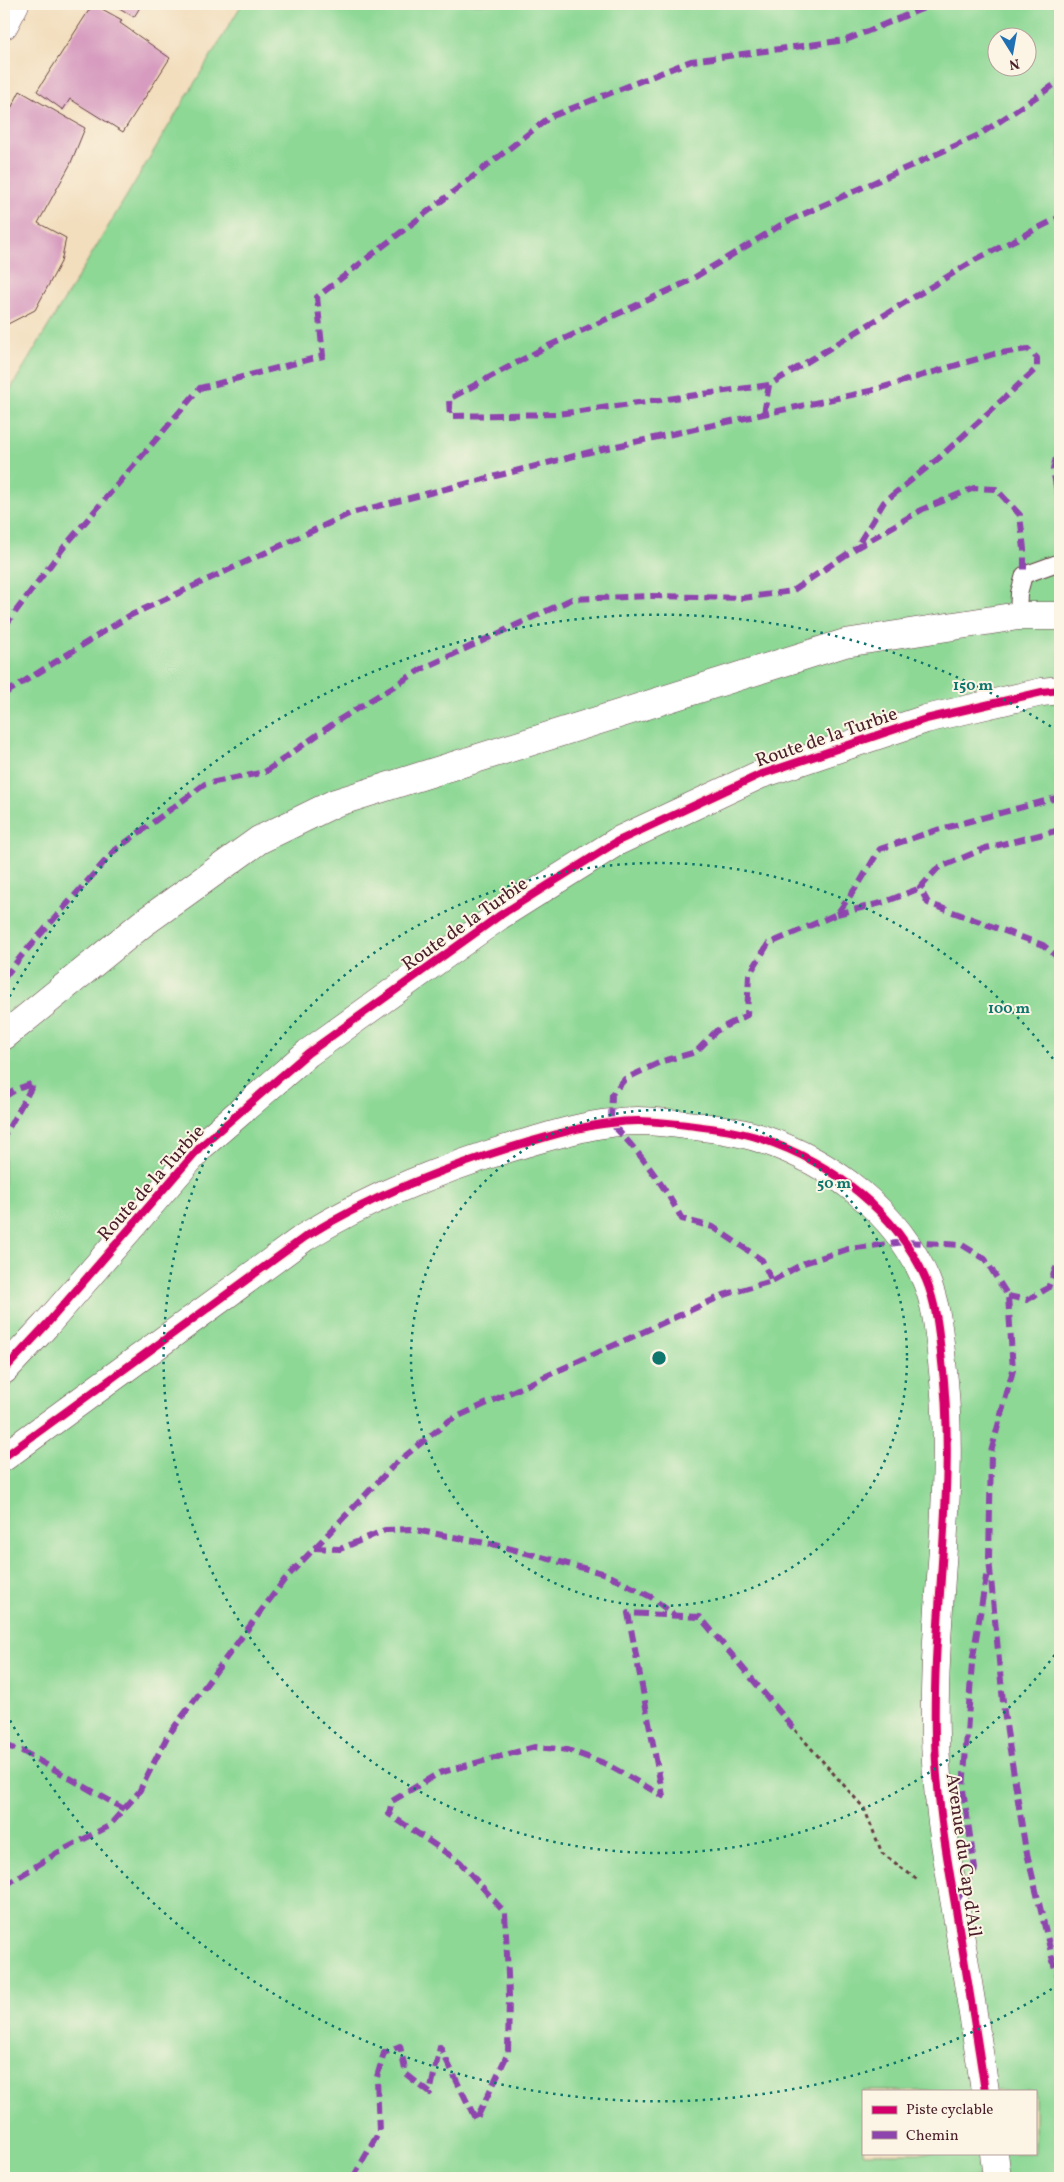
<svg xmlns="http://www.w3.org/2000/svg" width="1064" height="2182" viewBox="0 0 1064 2182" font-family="Vollkorn,serif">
	<rect width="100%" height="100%" fill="#fcf5e5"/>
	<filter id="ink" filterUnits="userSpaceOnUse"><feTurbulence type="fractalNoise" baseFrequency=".02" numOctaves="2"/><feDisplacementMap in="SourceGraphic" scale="10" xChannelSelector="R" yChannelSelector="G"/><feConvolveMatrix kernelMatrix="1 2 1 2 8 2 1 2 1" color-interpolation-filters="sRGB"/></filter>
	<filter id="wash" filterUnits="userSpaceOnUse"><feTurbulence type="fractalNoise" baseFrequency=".0096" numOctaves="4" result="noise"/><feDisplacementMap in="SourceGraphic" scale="20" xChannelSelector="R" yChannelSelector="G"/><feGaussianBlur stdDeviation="1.12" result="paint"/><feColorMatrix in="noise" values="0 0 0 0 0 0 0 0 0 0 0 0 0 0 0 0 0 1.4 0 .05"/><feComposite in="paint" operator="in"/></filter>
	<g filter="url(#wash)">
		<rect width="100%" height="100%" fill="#f2ddbc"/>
		<path fill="#8dd895" stroke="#6c7c60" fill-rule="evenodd" d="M242 4H1060V2178H4V400ZM996 38H1026V68H996ZM863 2091H1035V2153H863Z"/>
		<g id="blocks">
			<g fill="#d79bbf">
				<path d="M93 4 122 20 120 23 170 58 123 132 70 99 63 110 37 91Z"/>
				<path d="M113 4H142L134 17Z"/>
				<path d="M20 91 85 128 70 165 38 223 66 238 61 262 35 310 4 326V122Z"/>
			</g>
		</g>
	</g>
	<g filter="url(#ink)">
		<use href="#blocks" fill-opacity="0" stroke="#633c41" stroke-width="1"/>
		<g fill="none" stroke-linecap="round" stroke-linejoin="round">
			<defs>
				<path id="service" d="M1018 616 1019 593 1024 575 1060 562"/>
				<g id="tertiary">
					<path d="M4 25 15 4"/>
					<path d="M4 1036 142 924 259 840 335 803 845 643 1018 616H1060"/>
					<path d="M4 1370 46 1325 201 1146 308 1053 499 916 618 841 759 775 926 719 1042 692 1060 690"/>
					<path d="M4 1457 305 1237C373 1195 446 1167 522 1144 551 1136 581 1126 611 1123 637 1119 662 1122 687 1125 712 1128 739 1131 762 1139 831 1162 897 1212 926 1280 937 1306 939 1334 942 1362 957 1483 932 1612 935 1736 936 1795 946 1852 956 1910 966 1970 976 2030 985 2091"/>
					<path d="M994 2153 997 2178"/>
				</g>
			</defs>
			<use href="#service" stroke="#633c41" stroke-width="18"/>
			<use href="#tertiary" stroke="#633c41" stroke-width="29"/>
			<path stroke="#633c41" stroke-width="3" stroke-dasharray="4 4" stroke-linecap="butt" d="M795 1730 864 1808 882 1853 919 1881"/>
			<use href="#service" stroke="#fff" stroke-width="16"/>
			<use href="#tertiary" stroke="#fff" stroke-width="28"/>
			<g stroke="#8e44ad" stroke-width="6" stroke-dasharray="12 6" stroke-linecap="butt">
				<path d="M769 385 558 414 450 416 449 399 544 348 687 282 786 222 979 135 1060 81"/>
				<path d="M764 414 769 385 975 260 1060 217"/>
				<path d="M1060 441 1053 470 1057 491 1060 493"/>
				<path d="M4 627 64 547 200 388 323 356 317 297 550 117 691 61 846 40 934 4"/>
				<path d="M4 694 129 616 351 513 598 450 870 391 994 354 1028 349 1037 358V368L939 458 884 502 856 548 923 509 974 488 996 489 1020 515 1024 549V575"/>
				<path d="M1060 830 986 848 938 868 920 888 928 903 1043 945 1060 959"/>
				<path d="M837 914 885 902 920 888"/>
				<path d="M4 978 23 954 114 851 205 784 265 772 337 721 422 669 572 599 652 596 743 598 792 591 856 548"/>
				<path d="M4 1097 17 1089 34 1083 4 1136"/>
				<path d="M772 1281 804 1263 848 1249 904 1242 962 1245 985 1259 1008 1296 1013 1370 991 1452 989 1559 1004 1712 1025 1845 1054 1965 1060 1981"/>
				<path d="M1008 1296 1027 1300 1048 1288 1060 1258"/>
				<path d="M314 1548 340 1549 385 1530 410 1529 496 1545 606 1574 651 1597 674 1615"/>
				<path d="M4 1745 22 1751 124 1809"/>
				<path d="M4 1886 57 1853 109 1826 139 1792 167 1737 285 1579 395 1464 450 1420 724 1295 772 1281 762 1260 713 1227 682 1219C662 1182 640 1153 611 1123L612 1094 625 1079 663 1061 696 1052 716 1031 747 1015 749 975 768 944 837 914 860 882 880 849 937 830 1060 797"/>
				<path d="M955 1904 975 1869 963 1790 972 1663 987 1571"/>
				<path d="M353 2178 379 2132 377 2077 384 2053 400 2046 406 2074 430 2093 440 2047 476 2120 508 2053 509 1996 505 1913 460 1862 389 1814 392 1801 439 1773 535 1747 568 1750 604 1763 663 1796 628 1613 700 1617 795 1730"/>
			</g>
			<defs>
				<g id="cycleway">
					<path d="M4 1370 46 1325 201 1146 308 1053 499 916 618 841 759 775 926 719 1042 692 1060 690"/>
					<path d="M4 1457 305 1237C373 1195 446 1167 522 1144 551 1136 581 1126 611 1123 637 1119 662 1122 687 1125 712 1128 739 1131 762 1139 831 1162 897 1212 926 1280 937 1306 939 1334 942 1362 957 1483 932 1612 935 1736 936 1795 946 1852 956 1910 966 1970 976 2030 985 2091"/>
				</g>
			</defs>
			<use href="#cycleway" stroke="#fcf5e5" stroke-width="11"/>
			<use href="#cycleway" stroke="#d6006c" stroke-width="8"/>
		</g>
	</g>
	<g fill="none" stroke="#0f766e" stroke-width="2.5" stroke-dasharray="2.5 5">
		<circle cx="659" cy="1358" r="248"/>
		<path d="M1059 1649A495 495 0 1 1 1059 1067"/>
		<path d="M1058 1985A743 743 0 0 1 6 1713M6 1003A743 743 0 0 1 1058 731"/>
	</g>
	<g text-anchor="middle" stroke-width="4" stroke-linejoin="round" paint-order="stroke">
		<g font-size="19" fill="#4a1f2b" stroke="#fcf5e5">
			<text transform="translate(826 736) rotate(-19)" y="7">Route de la Turbie</text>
			<text transform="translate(464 923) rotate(-35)" y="7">Route de la Turbie</text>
			<text transform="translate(150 1182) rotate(-48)" y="7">Route de la Turbie</text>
			<text transform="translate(965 1855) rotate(82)" y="7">Avenue du Cap d'Ail</text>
		</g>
	</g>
	<circle cx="659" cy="1358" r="8" fill="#0f766e" stroke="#fcf5e5" stroke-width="2.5"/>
	<g font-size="15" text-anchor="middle" font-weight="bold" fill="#0f766e" stroke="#fcf5e5" stroke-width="4" stroke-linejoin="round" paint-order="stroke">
		<text x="973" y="690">150 m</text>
		<text x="1009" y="1013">100 m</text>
		<text x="834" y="1188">50 m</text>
	</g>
	<rect width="1064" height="2182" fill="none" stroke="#fcf5e5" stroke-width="20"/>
	<rect x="862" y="2090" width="175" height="65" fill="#fcf5e5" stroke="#b59f9b"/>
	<rect x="872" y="2106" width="25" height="8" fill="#d6006c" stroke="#b59f9b"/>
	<text x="906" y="2114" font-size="15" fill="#4a1f2b">Piste cyclable</text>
	<rect x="872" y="2131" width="25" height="8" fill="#8e44ad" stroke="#b59f9b"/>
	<text x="906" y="2140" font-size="15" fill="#4a1f2b">Chemin</text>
	<g transform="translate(1012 52) rotate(169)"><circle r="24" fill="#fcf5e5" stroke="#b59f9b"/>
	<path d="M0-4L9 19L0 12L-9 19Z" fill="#1f6fb2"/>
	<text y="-8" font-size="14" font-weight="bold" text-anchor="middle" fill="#4a1f2b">N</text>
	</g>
</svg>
